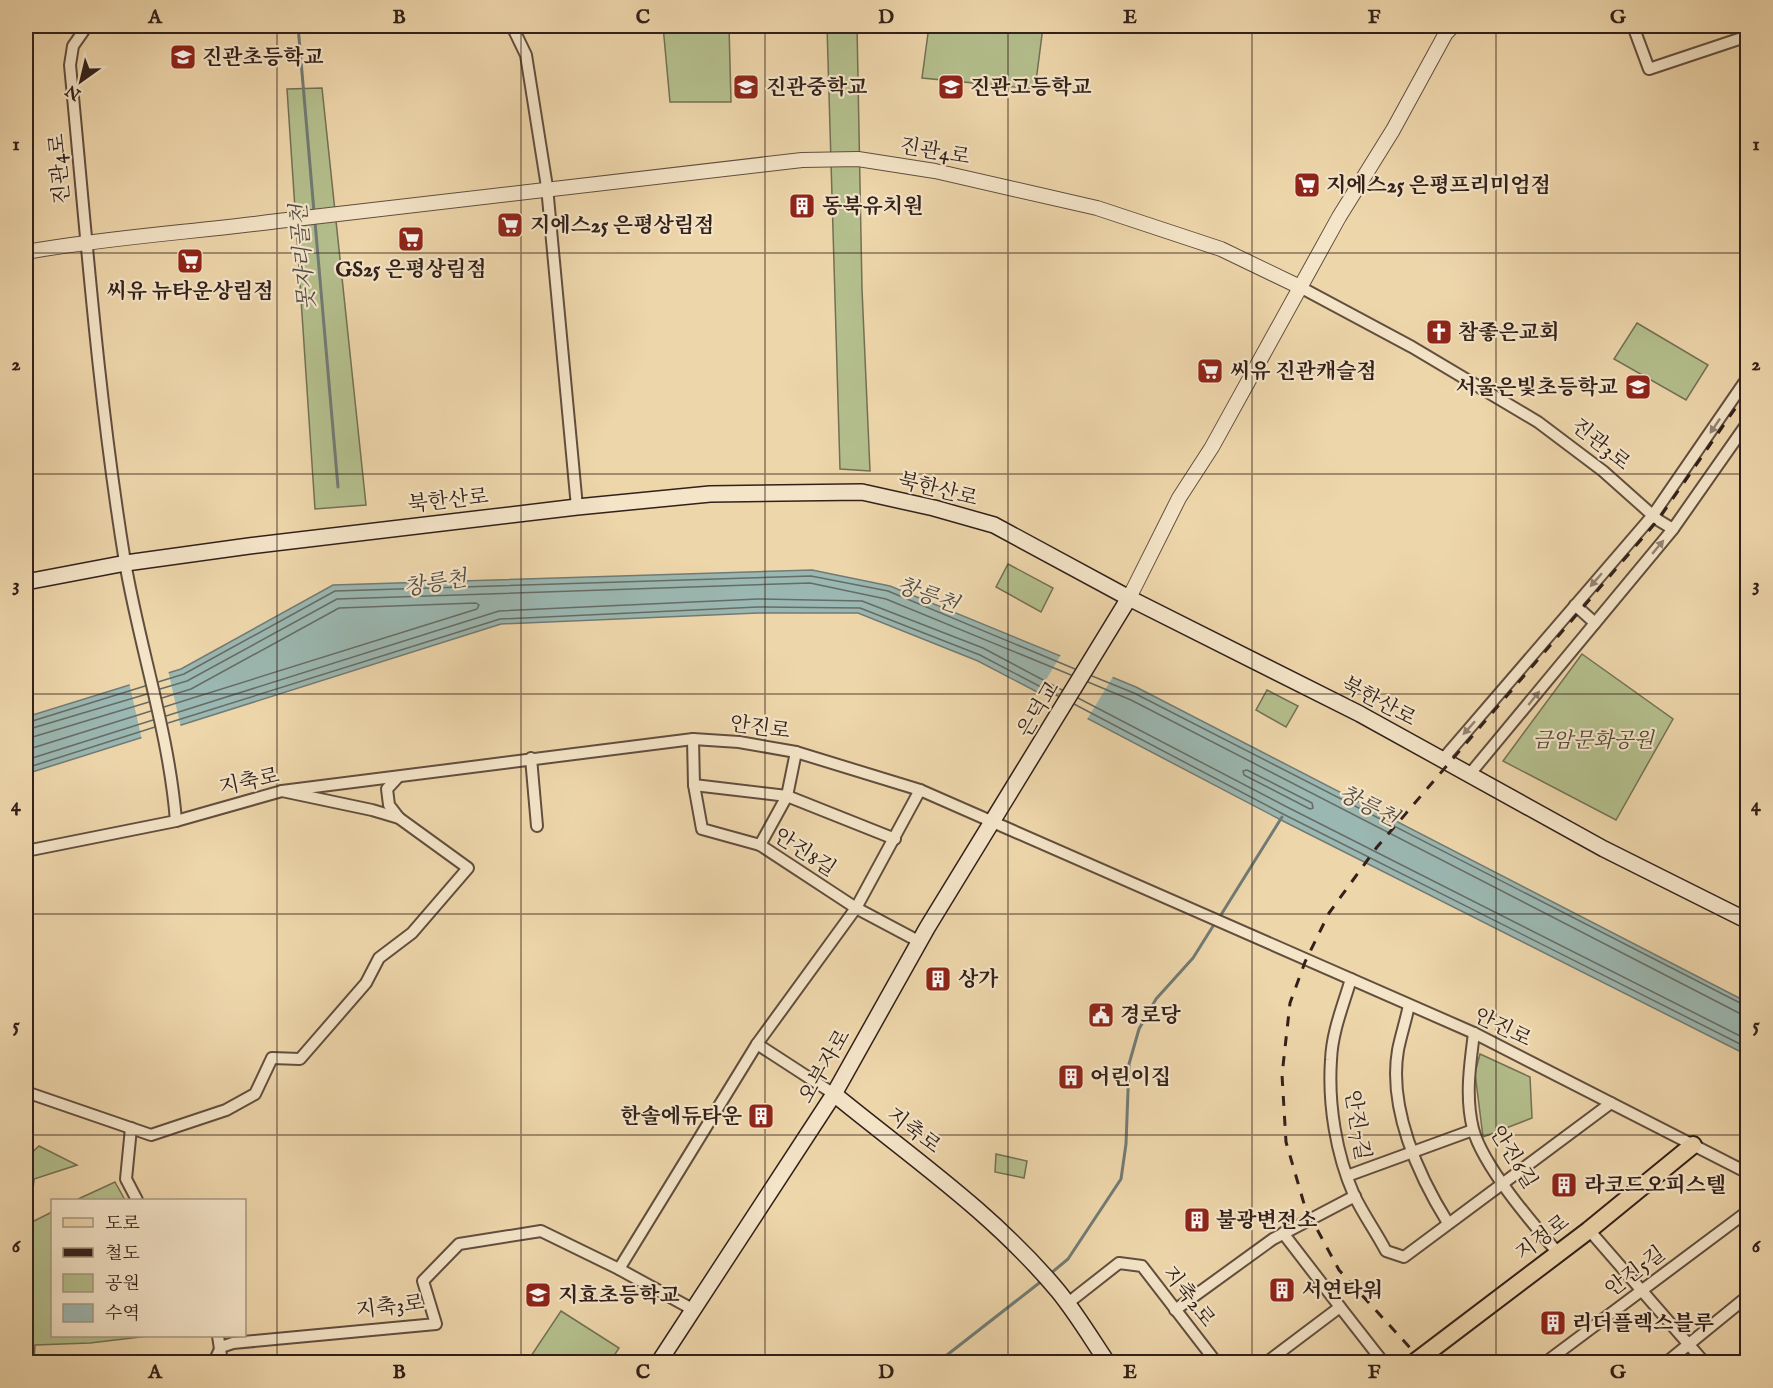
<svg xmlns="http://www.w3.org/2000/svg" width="1773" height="1388" viewBox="0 0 1773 1388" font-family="'IM FELL English','Noto Serif KR',serif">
	<rect width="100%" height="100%" fill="#eed6ab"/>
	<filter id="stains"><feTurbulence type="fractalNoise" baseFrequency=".00333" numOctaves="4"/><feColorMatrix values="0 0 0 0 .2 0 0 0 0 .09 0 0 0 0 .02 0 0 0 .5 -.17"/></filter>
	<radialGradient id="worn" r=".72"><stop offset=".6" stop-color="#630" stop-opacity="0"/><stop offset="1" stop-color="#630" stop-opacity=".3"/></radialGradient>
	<g fill="#b4bf8d" stroke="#737054" stroke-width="1.5">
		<path d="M663 26H729L731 102H670Z"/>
		<path d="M827 26H857L862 289 870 471 840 469Z"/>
		<path d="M929 26 1043 27 1035 89 922 78Z"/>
		<path d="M322 88 366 505 315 509 287 89Z"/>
		<path d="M1637 323 1708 365 1686 400 1614 359Z"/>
		<path d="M1008 564 1053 588 1041 612 996 587Z"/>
		<path d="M1582 654 1673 719 1616 820 1503 761Z"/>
		<path d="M1267 690 1298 706 1286 727 1256 710Z"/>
		<path d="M1480 1054 1530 1077 1532 1118 1483 1137 1475 1073Z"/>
		<path d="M39 1146 77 1165 34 1179 30 1223 52 1212V1336H149L90 1343 35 1345 34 1362H26V1158Z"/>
		<path d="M996 1154 1027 1161 1024 1178 995 1172Z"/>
		<path d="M115 1182 125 1200H76Z"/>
		<path d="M561 1311 619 1348 610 1362H527Z"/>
	</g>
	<path fill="#9bb7b1" stroke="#717b75" stroke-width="1.5" d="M812 570 890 586 1136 687 1747 1002V1055L1281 820 978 661 858 613H758L501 624 26 774V717L181 669 333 585Z"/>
	<g fill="#eed6ab">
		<path d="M1062 653 1114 675 1086 721 1037 695Z"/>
		<path d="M168 670 181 728 142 740 129 682Z"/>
	</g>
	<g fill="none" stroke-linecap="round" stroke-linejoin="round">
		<g stroke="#666c66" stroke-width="1.5">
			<path d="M1092 676 1134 693 1748 1007"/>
			<path d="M158 682 184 674 335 591 811 576 888 591 1075 669"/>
			<path d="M1088 682 1131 700 1739 1013 1748 1014"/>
			<path d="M160 689 187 681 337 599 810 583 886 599 1071 675"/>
			<path d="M162 698 191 689 339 608 476 603 479 605 477 609 164 707"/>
			<path d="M1078 698 1287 807 1748 1040"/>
			<path d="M1074 704 1283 814 1748 1048"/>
			<path d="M166 716 499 611 758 599 862 601 983 648 1062 690"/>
			<path d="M26 723 145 686"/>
			<path d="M168 723 500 619 758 607 860 608 980 655 1058 696"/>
			<path d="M26 730 147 694"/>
			<path d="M26 739 149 702"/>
			<path d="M26 750 151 711"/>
			<path d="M26 760 153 720"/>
			<path d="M26 768 155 727"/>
			<path d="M1247 770 1312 803 1313 808 1310 809 1244 775 1243 771Z"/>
		</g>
		<g stroke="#717b75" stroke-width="3">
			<path d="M298 26 314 212"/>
			<path d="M315 222 338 487"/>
			<path d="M1219 918 1282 817"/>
			<path d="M1050 1274 1068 1259 1121 1179 1126 1144 1129 1064 1139 1029 1156 999 1193 958 1215 923"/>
			<path d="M938 1362 1043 1280"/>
		</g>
		<defs>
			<g id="minor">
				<path d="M87 26 73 46 70 65C86 231 98 397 125 562 140 649 169 733 176 821"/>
				<path d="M512 26 526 55 547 187 577 507"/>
				<path d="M1633 26 1649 69 1748 36"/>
				<path d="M1300 287 1412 347 1538 422 1603 471 1658 520 1673 529"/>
				<path d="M1575 605 1595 623"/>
				<path d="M693 739 694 785 702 829 760 845 856 908 920 942"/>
				<path d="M531 758 537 826"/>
				<path d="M1443 759 1653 515 1748 377"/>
				<path d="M1469 775 1673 529 1748 422"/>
				<path d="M398 777 387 789 389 805 399 818"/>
				<path d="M694 785 787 796 895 839"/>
				<path d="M282 791 693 739 739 742 796 752 920 790 1474 1033 1748 1173"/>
				<path d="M760 845 787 796 796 752"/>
				<path d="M26 851 176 821 282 791 372 810 399 818 468 868 412 933 379 958 366 983 300 1059 272 1058 255 1094 226 1110 151 1135 26 1092"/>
				<path d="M1351 979C1343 1006 1332 1032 1331 1060 1328 1104 1336 1154 1354 1195 1363 1214 1376 1232 1386 1251L1404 1257 1611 1103"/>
				<path d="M1409 1005C1406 1020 1401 1035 1398 1050 1388 1108 1418 1175 1448 1223"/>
				<path d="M1474 1033C1470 1065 1465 1097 1473 1129 1483 1166 1532 1223 1558 1253"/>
				<path d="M757 1044 834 1094"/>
				<path d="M131 1128 126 1179 137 1200"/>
				<path d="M1347 1176 1473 1130"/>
				<path d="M1589 1230 1704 1362"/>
				<path d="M1283 1233 1340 1307"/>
				<path d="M619 1269 757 1044 856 908 920 790"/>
				<path d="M1068 1303 1119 1263 1142 1266 1216 1362"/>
				<path d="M1175 1310 1273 1239 1355 1196"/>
				<path d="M218 1336 222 1362"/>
				<path d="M214 1362 221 1347 233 1343 436 1324 423 1281 459 1244 541 1231 619 1269 694 1310"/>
				<path d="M1267 1362 1340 1307 1383 1362"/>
				<path d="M1546 1362 1748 1211"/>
				<path d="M1667 1362 1748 1296"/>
			</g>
			<g id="tertiary">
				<path d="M26 252C109 237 194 232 278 221 453 199 628 180 802 160L858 159 935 171 1097 208 1221 249 1300 287"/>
				<path d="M1129 598 1179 498 1212 447 1339 217 1393 130 1446 33 1453 26"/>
			</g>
			<g id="secondary">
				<path d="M26 582 126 563 249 546 577 507 710 494 862 492 934 508 994 525 1129 598 1360 714 1604 849 1748 921"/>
				<path d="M834 1094C911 1157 993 1213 1058 1291 1076 1313 1091 1338 1107 1362"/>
				<path d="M659 1362 834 1094 927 928 1129 598"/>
			</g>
			<path id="primary" d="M1415 1362 1589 1230 1693 1145"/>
		</defs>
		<use href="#minor" stroke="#614e3e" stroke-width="14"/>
		<use href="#tertiary" stroke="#614e3e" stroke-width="16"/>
		<use href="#secondary" stroke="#32201a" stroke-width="18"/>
		<use href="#primary" stroke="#32201a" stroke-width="20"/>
		<use href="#minor" stroke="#f4e4c8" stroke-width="10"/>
		<use href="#tertiary" stroke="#f4e4c8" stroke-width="14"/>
		<use href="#secondary" stroke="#f4e4c8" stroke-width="15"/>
		<use href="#primary" stroke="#eed6ab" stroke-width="16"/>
		<path stroke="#32201a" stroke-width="3" stroke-dasharray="10 10" stroke-linecap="butt" d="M1423 1362 1339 1270 1305 1207 1286 1142 1282 1075 1290 1003 1305 962 1329 913 1377 847 1658 520 1748 390"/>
	</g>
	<defs><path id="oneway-solid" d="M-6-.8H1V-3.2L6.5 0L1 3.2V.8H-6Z" transform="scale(1.5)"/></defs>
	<g fill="#938271">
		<use href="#oneway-solid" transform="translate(1715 426) rotate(124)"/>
		<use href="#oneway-solid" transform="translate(1658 547) rotate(-50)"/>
		<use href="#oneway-solid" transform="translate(1596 580) rotate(131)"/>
		<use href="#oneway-solid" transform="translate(1534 698) rotate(-51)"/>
		<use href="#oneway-solid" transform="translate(1469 728) rotate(132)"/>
	</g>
	<path fill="none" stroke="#32201a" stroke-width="1.5" stroke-opacity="0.55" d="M277 26V1362M521 26V1362M765 26V1362M1008 26V1362M1252 26V1362M1496 26V1362M26 253H1748M26 474H1748M26 694H1748M26 914H1748M26 1135H1748"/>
	<defs>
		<symbol id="school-square" viewBox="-11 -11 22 22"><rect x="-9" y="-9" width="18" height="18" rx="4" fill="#8f2418" stroke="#f4e4c8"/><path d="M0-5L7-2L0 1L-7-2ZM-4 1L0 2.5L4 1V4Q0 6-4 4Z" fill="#fff"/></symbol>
		<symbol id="supermarket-square" viewBox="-11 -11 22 22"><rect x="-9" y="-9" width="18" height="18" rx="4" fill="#8f2418" stroke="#f4e4c8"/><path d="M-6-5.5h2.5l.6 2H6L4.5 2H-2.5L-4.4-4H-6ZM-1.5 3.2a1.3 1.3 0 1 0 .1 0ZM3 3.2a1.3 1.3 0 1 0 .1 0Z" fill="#fff"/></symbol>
		<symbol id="building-square" viewBox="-11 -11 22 22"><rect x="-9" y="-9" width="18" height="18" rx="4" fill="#8f2418" stroke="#f4e4c8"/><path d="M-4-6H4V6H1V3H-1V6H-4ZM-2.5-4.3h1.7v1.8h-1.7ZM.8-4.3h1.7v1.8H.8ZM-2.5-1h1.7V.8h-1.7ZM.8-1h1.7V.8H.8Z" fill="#fff"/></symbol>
		<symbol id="church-square" viewBox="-11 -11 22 22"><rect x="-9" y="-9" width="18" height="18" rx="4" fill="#8f2418" stroke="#f4e4c8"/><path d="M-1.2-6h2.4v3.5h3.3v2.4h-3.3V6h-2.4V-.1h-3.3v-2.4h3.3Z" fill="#fff"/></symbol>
		<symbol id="civic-square" viewBox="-11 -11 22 22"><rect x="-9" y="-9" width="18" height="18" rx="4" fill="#8f2418" stroke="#f4e4c8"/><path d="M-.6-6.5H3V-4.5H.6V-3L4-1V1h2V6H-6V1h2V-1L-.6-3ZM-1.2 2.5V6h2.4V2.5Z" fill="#fff"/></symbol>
	</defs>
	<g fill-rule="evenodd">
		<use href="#school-square" x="168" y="42" width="30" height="30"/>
		<use href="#school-square" x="731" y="72" width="30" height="30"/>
		<use href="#school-square" x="936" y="72" width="30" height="30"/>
		<use href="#supermarket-square" x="1292" y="170" width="30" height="30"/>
		<use href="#building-square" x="787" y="191" width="30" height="30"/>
		<use href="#supermarket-square" x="495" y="210" width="30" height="30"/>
		<use href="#supermarket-square" x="396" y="224" width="30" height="30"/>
		<use href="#supermarket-square" x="175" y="246" width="30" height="30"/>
		<use href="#church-square" x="1424" y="317" width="30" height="30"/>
		<use href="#supermarket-square" x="1195" y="356" width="30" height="30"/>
		<use href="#school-square" x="1623" y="372" width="30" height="30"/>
		<use href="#building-square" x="923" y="964" width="30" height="30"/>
		<use href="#civic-square" x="1086" y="1000" width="30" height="30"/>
		<use href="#building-square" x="1056" y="1062" width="30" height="30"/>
		<use href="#building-square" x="746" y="1101" width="30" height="30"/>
		<use href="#building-square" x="1549" y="1170" width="30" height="30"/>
		<use href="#building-square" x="1182" y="1205" width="30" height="30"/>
		<use href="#building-square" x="1267" y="1275" width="30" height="30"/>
		<use href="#school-square" x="523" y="1280" width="30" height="30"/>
		<use href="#building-square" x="1538" y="1308" width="30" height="30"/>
	</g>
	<g text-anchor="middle" stroke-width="4.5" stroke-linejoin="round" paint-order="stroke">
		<g font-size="21" font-weight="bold" fill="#32201a" stroke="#f4e4c8" text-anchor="start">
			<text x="202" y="64">진관초등학교</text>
			<text x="766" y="94">진관중학교</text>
			<text x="970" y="94">진관고등학교</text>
			<text x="1326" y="192">지에스25 은평프리미엄점</text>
			<text x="822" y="213">동북유치원</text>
			<text x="530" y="232">지에스25 은평상림점</text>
			<text x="411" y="276" text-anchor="middle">GS25 은평상림점</text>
			<text x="190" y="298" text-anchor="middle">씨유 뉴타운상림점</text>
			<text x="1458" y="339">참좋은교회</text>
			<text x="1230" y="378">씨유 진관캐슬점</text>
			<text x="1618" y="394" text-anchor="end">서울은빛초등학교</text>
			<text x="958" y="986">상가</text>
			<text x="1120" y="1022">경로당</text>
			<text x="1090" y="1084">어린이집</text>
			<text x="742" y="1123" text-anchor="end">한솔에듀타운</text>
			<text x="1584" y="1192">라코드오피스텔</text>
			<text x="1216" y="1227">불광변전소</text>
			<text x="1302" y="1297">서연타워</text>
			<text x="558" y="1302">지효초등학교</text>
			<text x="1572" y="1330">리더플렉스블루</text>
		</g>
		<g font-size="21" fill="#32201a" stroke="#f4e4c8">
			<text transform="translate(935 151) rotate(10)" y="7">진관4로</text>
			<text transform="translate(59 169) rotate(-95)" y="7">진관4로</text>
			<text transform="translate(1601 444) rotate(39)" y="7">진관3로</text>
			<text transform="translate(938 489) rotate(14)" y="7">북한산로</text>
			<text transform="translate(448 500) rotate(-6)" y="7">북한산로</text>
			<text transform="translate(1379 701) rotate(28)" y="7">북한산로</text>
			<text transform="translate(1038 709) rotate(-59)" y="7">은덕교</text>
			<text transform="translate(760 727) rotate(8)" y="7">안진로</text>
			<text transform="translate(249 781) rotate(-12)" y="7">지축로</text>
			<text transform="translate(805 852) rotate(33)" y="7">안진8길</text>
			<text transform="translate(1503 1027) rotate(26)" y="7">안진로</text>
			<text transform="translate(824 1066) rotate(-60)" y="7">오부자로</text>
			<text transform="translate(1358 1125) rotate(81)" y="7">안진7길</text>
			<text transform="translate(914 1130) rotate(37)" y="7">지축로</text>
			<text transform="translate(1514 1157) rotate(58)" y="7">안진6길</text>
			<text transform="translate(1542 1237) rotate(-37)" y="7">지정로</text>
			<text transform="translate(1635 1271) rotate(-37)" y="7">안진5길</text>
			<text transform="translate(1189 1296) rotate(52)" y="7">지축2로</text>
			<text transform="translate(390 1306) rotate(-7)" y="7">지축3로</text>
		</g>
		<g font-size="21" font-style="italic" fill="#524837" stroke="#f4e4c8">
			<text x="1593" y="747">금암문화공원</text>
		</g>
		<g font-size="22" font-style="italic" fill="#524d47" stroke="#f4e4c8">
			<text transform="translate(302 257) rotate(-95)" y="8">못자리골천</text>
			<text transform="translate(435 582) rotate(-9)" y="8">창릉천</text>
			<text transform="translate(928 594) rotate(20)" y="8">창릉천</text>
			<text transform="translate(1369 805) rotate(27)" y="8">창릉천</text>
		</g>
	</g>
	<rect width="1773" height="1388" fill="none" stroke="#eed6ab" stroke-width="66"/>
	<rect x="51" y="1199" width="195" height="138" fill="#f4e4c8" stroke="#a69682" stroke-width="1.5"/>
	<rect x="63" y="1218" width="30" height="9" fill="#eed6ab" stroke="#a69682" stroke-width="1.5"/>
	<text x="105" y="1229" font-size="18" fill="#32201a">도로</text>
	<rect x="63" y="1248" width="30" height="9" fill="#32201a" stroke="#a69682" stroke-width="1.5"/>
	<text x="105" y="1259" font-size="18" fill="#32201a">철도</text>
	<rect x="63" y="1274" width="30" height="18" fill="#b4bf8d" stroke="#a69682" stroke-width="1.5"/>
	<text x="105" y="1289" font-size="18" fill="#32201a">공원</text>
	<rect x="63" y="1304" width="30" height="18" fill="#9bb7b1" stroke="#a69682" stroke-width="1.5"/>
	<text x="105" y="1319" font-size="18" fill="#32201a">수역</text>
	<g transform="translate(81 81) rotate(214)" stroke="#f4e4c8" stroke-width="4.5" paint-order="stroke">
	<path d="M0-4.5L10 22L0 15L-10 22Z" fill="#32201a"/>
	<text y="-9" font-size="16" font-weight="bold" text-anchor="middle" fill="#32201a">N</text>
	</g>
	<rect x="33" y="33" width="1707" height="1322" fill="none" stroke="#32201a" stroke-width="2"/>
	<g font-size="20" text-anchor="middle" font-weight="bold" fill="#32201a">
		<text x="155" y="23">A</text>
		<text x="399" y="23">B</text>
		<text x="643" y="23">C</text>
		<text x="886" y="23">D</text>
		<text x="1130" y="23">E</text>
		<text x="1374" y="23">F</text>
		<text x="1618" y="23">G</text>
		<text x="16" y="150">1</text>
		<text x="1756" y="150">1</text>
		<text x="16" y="370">2</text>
		<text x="1756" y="370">2</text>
		<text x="16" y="591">3</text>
		<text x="1756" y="591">3</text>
		<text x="16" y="811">4</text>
		<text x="1756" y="811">4</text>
		<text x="16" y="1031">5</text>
		<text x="1756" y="1031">5</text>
		<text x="16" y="1252">6</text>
		<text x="1756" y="1252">6</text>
		<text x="155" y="1378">A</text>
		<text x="399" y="1378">B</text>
		<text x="643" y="1378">C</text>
		<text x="886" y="1378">D</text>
		<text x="1130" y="1378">E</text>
		<text x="1374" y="1378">F</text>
		<text x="1618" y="1378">G</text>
	</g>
	<rect width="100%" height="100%" filter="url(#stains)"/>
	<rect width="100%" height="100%" fill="url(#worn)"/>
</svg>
